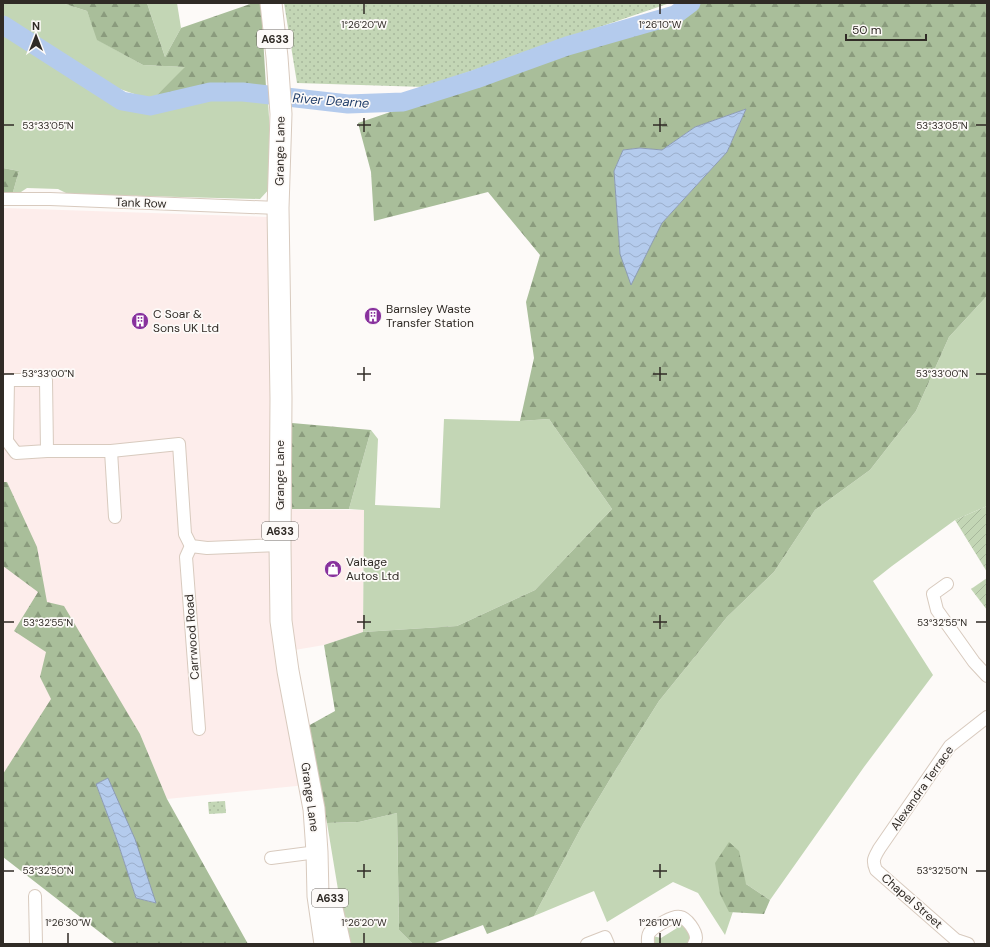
<svg xmlns="http://www.w3.org/2000/svg" width="990" height="947" viewBox="0 0 990 947" font-family="'DM Sans',sans-serif">
	<defs>
		<pattern id="forest-firs" width="22" height="20" patternUnits="userSpaceOnUse"><rect width="22" height="20" fill="#a9be9a"/><path d="M5 1l3.5 6h-7zM16 11l3.5 6h-7z" fill="#8a9b7d"/></pattern>
		<pattern id="park-dots" width="8" height="8" patternUnits="userSpaceOnUse"><rect width="8" height="8" fill="#c3d6b5"/><path d="M2 2h.1M6 6h.1" fill="none" stroke="#a8b89c" stroke-width="1.8" stroke-linecap="round"/></pattern>
		<pattern id="garden-furrows" width="10" height="10" patternUnits="userSpaceOnUse"><rect width="10" height="10" fill="#c3d6b5"/><path d="M-1 1l2-2M0 10L10 0M9 11l2-2" fill="none" stroke="#a8b89c"/></pattern>
		<pattern id="water-waves" width="16" height="10" patternUnits="userSpaceOnUse"><rect width="16" height="10" fill="#b4cbed"/><path d="M0 5q4-4 8 0t8 0" fill="none" stroke="#9baecb"/></pattern>
	</defs>
	<rect width="100%" height="100%" fill="#fdfaf8"/>
	<path fill="#fdedeb" d="M3 208 269 217 272 509 364 510 363 632 324 645 289 651 306 785 167 799 140 734 3 789Z"/>
	<g fill="#c3d6b5">
		<path d="M3 3H62L87 11 98 40 143 65 186 67 152 100 114 87 3 15Z"/>
		<path d="M147 3H177L181 28 165 57Z"/>
		<path d="M3 31 121 105 152 112 212 99 246 95 268 101 272 166V186L260 199 68 194 58 189 27 188 21 192H13L19 171 3 168Z"/>
		<path d="M987 296V506L955 520 892 566 873 581 933 675 864 767 770 900 743 882 725 935 698 893 673 882 607 922 594 891 534 916 583 824 618 766 659 701 727 617 774 572 815 510 870 470 916 411 949 337Z"/>
		<path d="M444 419 520 421 549 419 612 509 535 590 457 626 363 632 364 510 349 509 371 430 378 439 375 505 440 508Z"/>
		<path d="M397 813 399 930 413 944H347L327 823 359 822Z"/>
		<path d="M671 923H682L691 934 690 944H652L653 936 661 938 677 928Z"/>
	</g>
	<g fill="url(#forest-firs)" fill-rule="evenodd">
		<path d="M62 3H147L165 57 181 28 253 3H261L266 87 214 85 152 100 185 67 143 65 97 40 87 11Z"/>
		<path d="M693 3H987V296L949 337 916 411 870 470 815 510 774 572 727 617 659 701 618 766 583 824 534 916 487 934 483 925 432 944H413L399 930 397 813 359 822 327 823 308 726 335 711 324 645 363 632 457 626 535 590 612 509 549 419 520 421 534 358 526 302 540 255 488 192 374 221 371 172 358 123 675 15ZM746 109 727 152 662 223 620 254 614 171 623 150 640 148 662 150 695 127Z"/>
		<path d="M3 168 19 171 13 192H3Z"/>
		<path d="M292 423 371 430 349 509H292Z"/>
		<path d="M3 482H7L37 547 47 602 64 606 140 734 167 799 248 944H115L3 857V774L51 699 40 677 46 652 14 631 38 592 3 566ZM108 778 156 903H155L136 898 117 840 96 784Z"/>
		<path d="M729 842 739 851 746 884 770 900 764 914 729 912 720 894 715 863Z"/>
	</g>
	<g fill="url(#park-dots)">
		<path d="M284 3H670L424 87 297 83Z"/>
		<path d="M225 801 226 813 209 814 208 802Z"/>
	</g>
	<g fill="url(#garden-furrows)">
		<path d="M987 506V572L955 520Z"/>
		<path d="M987 578V610L971 589Z"/>
	</g>
	<g fill="url(#water-waves)" stroke="#8c9bb1">
		<path d="M746 109 727 152 662 223 631 285 620 254 614 171 623 150 640 148 662 150 695 127Z"/>
		<path d="M108 778 135 839 156 903 136 898 117 840 96 784Z"/>
	</g>
	<g fill="none" stroke-linecap="round" stroke-linejoin="round">
		<path stroke="#b4cbed" stroke-width="19" d="M3 25 122 101 150 106 210 92H243L348 104 403 102 476 79 567 46 675 15 691 3"/>
		<defs>
			<g id="street">
				<path d="M3 199H50L278 208"/>
				<path d="M47 451 46 380H8L7 441 16 453 47 451H111L179 444 185 534 191 546 207 548 280 545"/>
				<path d="M111 451 115 517"/>
				<path d="M191 546 186 557 199 729"/>
				<path d="M947 584 933 594 937 610 974 662 987 676"/>
				<path d="M271 858 317 852"/>
				<path d="M35 896 36 944"/>
				<path d="M587 944 605 937 608 944"/>
				<path d="M648 944C648 940 647 935 650 932 654 927 673 915 680 917 687 918 696 931 696 938 696 940 695 942 694 944"/>
				<path d="M968 944 956 940 876 870C872 860 874 858 879 849L950 746 987 717"/>
			</g>
			<g id="highway">
				<path d="M271 3 277 57 281 114 278 208 281 398 280 545 281 621 288 671 314 809 317 852 318 896 325 944"/>
				<path d="M331 904 340 944"/>
			</g>
		</defs>
		<use href="#street" stroke="#d8cabe" stroke-width="14"/>
		<use href="#highway" stroke="#d8cabe" stroke-width="23"/>
		<use href="#street" stroke="#fff" stroke-width="12"/>
		<use href="#highway" stroke="#fff" stroke-width="21"/>
	</g>
	<path fill="none" stroke="#302b26" stroke-width="1.5" d="M364 4V14M660 4V14M364 118V132M660 118V132M4 125H14M357 125H371M653 125H667M976 125H986M364 367V381M660 367V381M4 374H14M357 374H371M653 374H667M976 374H986M364 615V629M660 615V629M4 622H14M357 622H371M653 622H667M976 622H986M364 864V878M660 864V878M4 871H14M357 871H371M653 871H667M976 871H986M68 933V943M364 933V943M660 933V943"/>
	<defs>
		<symbol id="building-disc" viewBox="-11 -11 22 22"><circle r="9.5" fill="#88319d" stroke="#fdfaf8"/><path d="M-4-6H4V6H1V3H-1V6H-4ZM-2.5-4.3h1.7v1.8h-1.7ZM.8-4.3h1.7v1.8H.8ZM-2.5-1h1.7V.8h-1.7ZM.8-1h1.7V.8H.8Z" fill="#fff"/></symbol>
		<symbol id="shop-disc" viewBox="-11 -11 22 22"><circle r="9.5" fill="#88319d" stroke="#fdfaf8"/><path d="M-5-2.5h2.3a2.7 3.5 0 0 1 5.4 0H5L5.5 6h-11ZM-1.5-2.5h3a1.5 2.3 0 0 0-3 0Z" fill="#fff"/></symbol>
	</defs>
	<g fill-rule="evenodd">
		<use href="#building-disc" x="363" y="306" width="20" height="20"/>
		<use href="#building-disc" x="130" y="311" width="20" height="20"/>
		<use href="#shop-disc" x="323" y="559" width="20" height="20"/>
	</g>
	<g text-anchor="middle" stroke-width="3.5" stroke-linejoin="round" paint-order="stroke">
		<g fill="#fdfaf8" stroke="#6e6965" stroke-width="1">
			<rect x="257" y="30" width="36" height="18" rx="3"/>
			<rect x="262" y="522" width="36" height="18" rx="3"/>
			<rect x="312" y="889" width="36" height="18" rx="3"/>
		</g>
		<g font-size="11" font-weight="bold" fill="#302b26">
			<text x="275" y="43">A633</text>
			<text x="280" y="535">A633</text>
			<text x="330" y="902">A633</text>
		</g>
		<g font-size="12" fill="#302b26" stroke="#fdfaf8">
			<text transform="translate(280 151) rotate(-89)" y="4">Grange Lane</text>
			<text transform="translate(141 203) rotate(2)" y="4">Tank Row</text>
			<text transform="translate(280 475) rotate(-90)" y="4">Grange Lane</text>
			<text transform="translate(192 637) rotate(-94)" y="4">Carrwood Road</text>
			<text transform="translate(922 788) rotate(-55)" y="4">Alexandra Terrace</text>
			<text transform="translate(310 797) rotate(82)" y="4">Grange Lane</text>
			<text transform="translate(912 901) rotate(41)" y="4">Chapel Street</text>
		</g>
		<g font-size="12" fill="#302b26" stroke="#fdfaf8" text-anchor="start">
			<text x="386" y="313">Barnsley Waste<tspan x="386" dy="14">Transfer Station</tspan></text>
			<text x="153" y="318">C Soar &amp;<tspan x="153" dy="14">Sons UK Ltd</tspan></text>
			<text x="346" y="566">Valtage<tspan x="346" dy="14">Autos Ltd</tspan></text>
		</g>
		<g font-size="13" font-style="italic" fill="#223f6b" stroke="#fdfaf8">
			<text transform="translate(331 100) rotate(4)" y="5">River Dearne</text>
		</g>
	</g>
	<g font-size="10" text-anchor="middle" fill="#302b26" stroke="#fdfaf8" stroke-width="3.5" stroke-linejoin="round" paint-order="stroke">
		<text x="364" y="28">1°26'20"W</text>
		<text x="660" y="28">1°26'10"W</text>
		<text x="48" y="129">53°33'05"N</text>
		<text x="942" y="129">53°33'05"N</text>
		<text x="48" y="377">53°33'00"N</text>
		<text x="942" y="377">53°33'00"N</text>
		<text x="48" y="626">53°32'55"N</text>
		<text x="942" y="626">53°32'55"N</text>
		<text x="48" y="874">53°32'50"N</text>
		<text x="942" y="874">53°32'50"N</text>
		<text x="68" y="926">1°26'30"W</text>
		<text x="364" y="926">1°26'20"W</text>
		<text x="660" y="926">1°26'10"W</text>
	</g>
	<rect width="990" height="947" fill="none" stroke="#302b26" stroke-width="8"/>
	<g transform="translate(36 36)" stroke="#fdfaf8" stroke-width="3" paint-order="stroke">
	<path d="M0-3L7 15L0 10L-7 15Z" fill="#302b26"/>
	<text y="-6" font-size="11" font-weight="bold" text-anchor="middle" fill="#302b26">N</text>
	</g>
	<path d="M846 34v6h80v-6" fill="none" stroke="#302b26" stroke-width="2"/>
	<text x="852" y="34" font-size="12" fill="#302b26" stroke="#fdfaf8" stroke-width="3" paint-order="stroke">50 m</text>
</svg>
